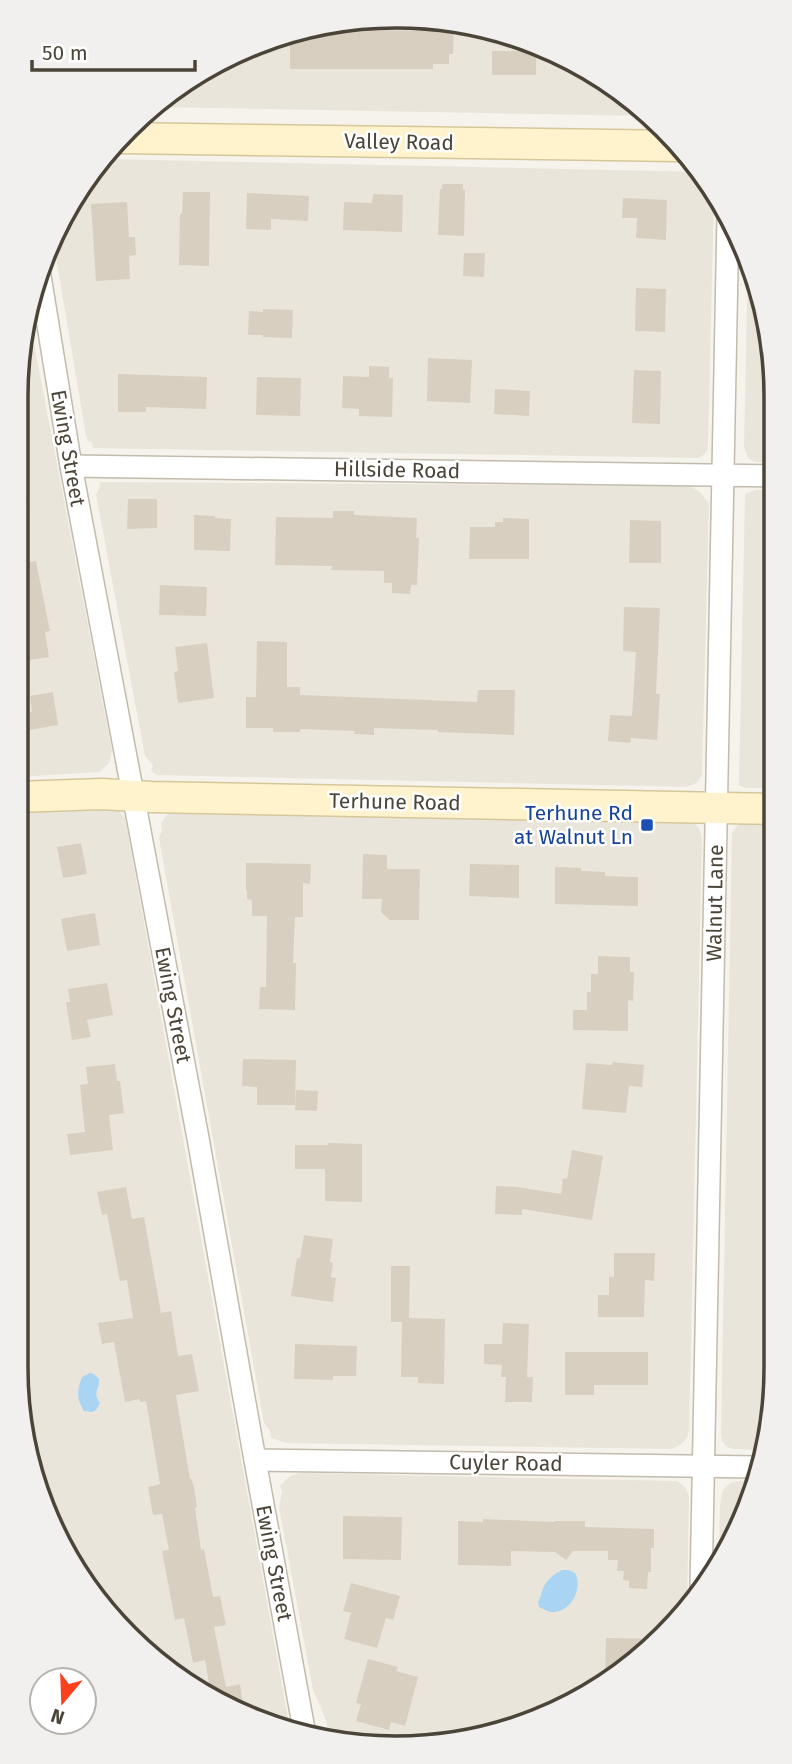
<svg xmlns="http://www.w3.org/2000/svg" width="792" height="1764" viewBox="0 0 792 1764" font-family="'Fira Sans',sans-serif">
	<rect width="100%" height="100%" fill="#f6f3ec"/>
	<g fill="#eae5da">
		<path d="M396 16 541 45 627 94 649 116 157 107 250 45Z"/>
		<path d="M106 159 702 172 714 192 708 448 705 454 699 458 93 448 92 442 88 441 86 436 53 239Z"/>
		<path d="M748 255 773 346V462H755L748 458 744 447Z"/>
		<path d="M30 323 112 751 109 763 100 772 16 777V396Z"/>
		<path d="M99 482 691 486 701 493 709 504 702 775 698 782 687 787 157 775 151 771 153 765 145 756 96 495 100 486Z"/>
		<path d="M755 490H773L774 788H745L739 785 745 494Z"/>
		<path d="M111 807 118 810 125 818 290 1729 206 1698 110 1618 36 1491 16 1368V809Z"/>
		<path d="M172 811 688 819 695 823 700 830 702 839 689 1430 687 1438 680 1445 672 1449 286 1443 271 1438 270 1431 264 1423 159 838 162 830 161 824 165 817Z"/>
		<path d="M741 821H774L776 1368 760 1450 735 1449 727 1447 722 1441 721 1433 732 833Z"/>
		<path d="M301 1473 677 1481 686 1488 689 1497 687 1611 682 1618 586 1698 470 1741H330L326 1720 313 1690 279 1507 282 1492 280 1486 290 1476Z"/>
		<path d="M739 1481H754L747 1513 719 1559 720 1504 723 1490 730 1483Z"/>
	</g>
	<g fill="#a9d4f2">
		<path d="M90 1373 94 1374 99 1379C100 1389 92 1392 100 1403L96 1410 92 1412 84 1411C76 1398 77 1390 82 1377Z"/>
		<path d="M562 1570H569L575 1573C583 1588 572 1611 554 1612 549 1613 544 1609 539 1607L538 1602C540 1599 541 1595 542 1591 545 1581 554 1574 562 1570Z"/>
	</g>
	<g fill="#d8cfc1">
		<path d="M364 22V30L435 31V24L454 27 453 54H449V64H433V69H290V37Z"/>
		<rect x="492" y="51" width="44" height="24"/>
		<path d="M442 184H463V190H465L464 236 438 235 440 189H442Z"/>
		<path d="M183 192H210L209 266 179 265 180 214H182Z"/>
		<path d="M247 193 309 196 308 221 271 219V230L246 229Z"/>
		<path d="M373 194 403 195 402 232 343 230 344 202 372 203Z"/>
		<path d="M623 198 667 200 666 240 636 238 637 218H622Z"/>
		<path d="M127 202 129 237H135L136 255 129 256 130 279 96 281 91 204Z"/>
		<path d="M464 253H485L484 277 463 276Z"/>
		<path d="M636 288 666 289 665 332 635 331Z"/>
		<path d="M263 309 293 310 292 338 263 337V335H248L249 311 263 312Z"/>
		<path d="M428 358 472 360 470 403 427 401Z"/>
		<path d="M369 366 389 367V378H393L392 417 359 416V409L342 408 343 376 369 377Z"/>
		<path d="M634 370 661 371 660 424 632 423Z"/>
		<path d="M118 374 207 377 206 409 146 407V412H118Z"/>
		<path d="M257 377 301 378 300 416 256 415Z"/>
		<path d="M495 389 530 391 529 416 494 414Z"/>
		<path d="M128 499H157V528L127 529Z"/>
		<path d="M333 511H354V515L417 518 416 538 419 537 417 585H411L410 594 392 593V583H384V571L331 570 332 566 275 565 276 517 333 518Z"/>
		<path d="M194 515 215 516V518L231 519 230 551 194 550Z"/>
		<path d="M503 518 529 519V559H469L470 527H495V522H503Z"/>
		<path d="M630 520 661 521V563H629Z"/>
		<path d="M36 561 50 631 45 632 49 657 19 662 16 644V564Z"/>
		<path d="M160 585 207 587 206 616 159 615Z"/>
		<path d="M624 607 660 608 656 694H660L657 740 631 738 630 743 608 741 610 715 632 716 636 652 623 651Z"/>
		<path d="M257 641 287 642V687H300V695L477 702 478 690H515L514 735 438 732V730L374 728V735L354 734 355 731 300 729V732H273V728H246V697H256Z"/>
		<path d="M207 643 214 698 178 703 174 672 178 671 175 647Z"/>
		<path d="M53 692 58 725 18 732 16 715 32 712 30 696Z"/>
		<path d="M81 843 87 874 63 878 57 847Z"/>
		<path d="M363 854 387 855V869H420L419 920H390L381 912 382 899H362Z"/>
		<path d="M246 863 311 864 310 884 303 883V917H295L293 963H296L295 1010 259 1009 260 987H266L267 916H252V900L247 899V890L246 891Z"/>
		<path d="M470 864 519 865V898L469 896Z"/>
		<path d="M555 867 581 868V871L605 872V876L638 877V906L555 904Z"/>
		<path d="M95 913 100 945 67 951 61 919Z"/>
		<path d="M598 956 630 957V972H634L633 1001 628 1000V1031L573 1030V1010H587V992H591V974H598Z"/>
		<path d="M107 983 113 1015 87 1020 91 1037 72 1040 66 1002H70L68 989Z"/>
		<path d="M243 1059 296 1060 295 1105H257V1087L242 1086Z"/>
		<path d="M613 1062 644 1065 642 1087 629 1086 626 1113 582 1109 586 1063 612 1065Z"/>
		<path d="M115 1064 117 1081H120L124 1113 109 1115 113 1150 70 1155 67 1134 85 1132 80 1085 88 1084 86 1067Z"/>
		<path d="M296 1090 318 1091 317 1111 295 1110Z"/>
		<path d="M328 1143 362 1144V1202L325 1201V1169H295V1145H328Z"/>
		<path d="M572 1150 603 1156 592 1220 522 1209V1215L495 1214 496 1186 517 1187 561 1194 563 1178 567 1179Z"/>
		<path d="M126 1187 132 1219 144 1217 161 1313 171 1311 178 1356 192 1354 199 1391 176 1395 190 1479 191 1478 194 1487 197 1507 195 1508 201 1550 204 1549 213 1597 220 1596 226 1625 214 1627 226 1687 240 1684 244 1712 206 1698 198 1691 210 1689 205 1660 193 1663 184 1618 175 1620 162 1551 169 1550 162 1514 153 1515 148 1487 160 1484 146 1401 140 1402V1399L125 1402 114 1342 102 1344 98 1323 133 1318 127 1280 120 1281 107 1214 102 1215 97 1192Z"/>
		<path d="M304 1235 333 1239 330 1262 333 1263 331 1277 336 1278 333 1302 291 1296 297 1258H300Z"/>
		<path d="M614 1253H655L654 1281 645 1280 644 1317H598V1295H609V1277H614Z"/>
		<path d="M391 1266H410L409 1318 445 1319 444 1384 418 1383V1377H401L402 1322H391Z"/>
		<path d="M503 1323 529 1324 527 1377H533L532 1402H505L506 1377H501L502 1365 484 1364V1344H502Z"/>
		<path d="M295 1344 357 1346 356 1376H333V1380L294 1379Z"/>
		<path d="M565 1352H648V1385H594V1395H565Z"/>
		<path d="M343 1516 402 1517 401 1560 343 1559Z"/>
		<path d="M483 1519 555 1522V1521H585V1527L654 1529V1548H651V1572H648L647 1589 629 1588V1581L623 1580 624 1571H617L618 1560H608V1551H573L566 1560 555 1552 511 1551V1566L458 1565V1521L483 1522Z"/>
		<path d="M351 1583 400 1596 393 1620 386 1618 377 1648 344 1639 351 1613 343 1611Z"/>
		<path d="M606 1638 657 1639 605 1682Z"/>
		<path d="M368 1659 398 1667 396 1671 418 1677 405 1726 391 1722 389 1730 356 1721 361 1704 356 1703Z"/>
	</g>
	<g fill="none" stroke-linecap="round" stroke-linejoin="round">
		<defs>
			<g id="street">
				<path d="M40 276 71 466 198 1138 255 1460 305 1735"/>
				<path d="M71 466 773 476"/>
				<path d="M255 1460 757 1467"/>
				<path d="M701 1588 728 217"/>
			</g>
			<g id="secondary">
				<path d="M120 138 679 146"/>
				<path d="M16 797 102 794 151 797 774 809"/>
			</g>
		</defs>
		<use href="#street" stroke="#c2bbae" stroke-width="24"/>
		<use href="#secondary" stroke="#d6c79b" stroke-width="33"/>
		<use href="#street" stroke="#fff" stroke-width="21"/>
		<use href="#secondary" stroke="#fff3cd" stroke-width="30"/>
	</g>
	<rect fill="#1a4fb4" stroke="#fff" stroke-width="2.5" x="640" y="818" width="14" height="14" rx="3.5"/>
	<g text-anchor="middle" stroke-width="5" stroke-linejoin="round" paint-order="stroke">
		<g font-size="21" fill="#4b4439" stroke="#fff">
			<text transform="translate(399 142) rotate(1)" y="7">Valley Road</text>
			<text transform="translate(68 448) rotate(80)" y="7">Ewing Street</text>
			<text transform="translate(397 470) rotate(1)" y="7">Hillside Road</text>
			<text transform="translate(395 802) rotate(1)" y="7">Terhune Road</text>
			<text transform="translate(715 903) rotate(-89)" y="7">Walnut Lane</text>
			<text transform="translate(173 1005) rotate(79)" y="7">Ewing Street</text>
			<text transform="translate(506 1463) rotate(1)" y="7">Cuyler Road</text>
			<text transform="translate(274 1563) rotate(79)" y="7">Ewing Street</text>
		</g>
		<g font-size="21" fill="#164399" stroke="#fff" text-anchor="end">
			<text x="633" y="820">Terhune Rd<tspan x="633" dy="24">at Walnut Ln</tspan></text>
		</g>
	</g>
	<path d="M0 0H792V1764H0ZM396 28H396A368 368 0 0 1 764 396V1368A368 368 0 0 1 396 1736H396A368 368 0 0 1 28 1368V396A368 368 0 0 1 396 28Z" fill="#f1f0ef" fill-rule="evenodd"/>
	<path fill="none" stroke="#4b4439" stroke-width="3.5" d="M396 28H396A368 368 0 0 1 764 396V1368A368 368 0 0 1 396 1736H396A368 368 0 0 1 28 1368V396A368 368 0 0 1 396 28Z"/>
	<g transform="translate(63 1701) rotate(199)"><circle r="33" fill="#ffffff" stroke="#b7b4b0" stroke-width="2"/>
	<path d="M0-5L12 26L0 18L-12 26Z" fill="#fc3f1d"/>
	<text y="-10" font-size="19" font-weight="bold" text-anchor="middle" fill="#4b4439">N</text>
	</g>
	<path d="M32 60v10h163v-10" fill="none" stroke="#4b4439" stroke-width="3.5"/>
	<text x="42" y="60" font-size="21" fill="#4b4439" stroke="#ffffff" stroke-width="5" paint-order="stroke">50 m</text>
</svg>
